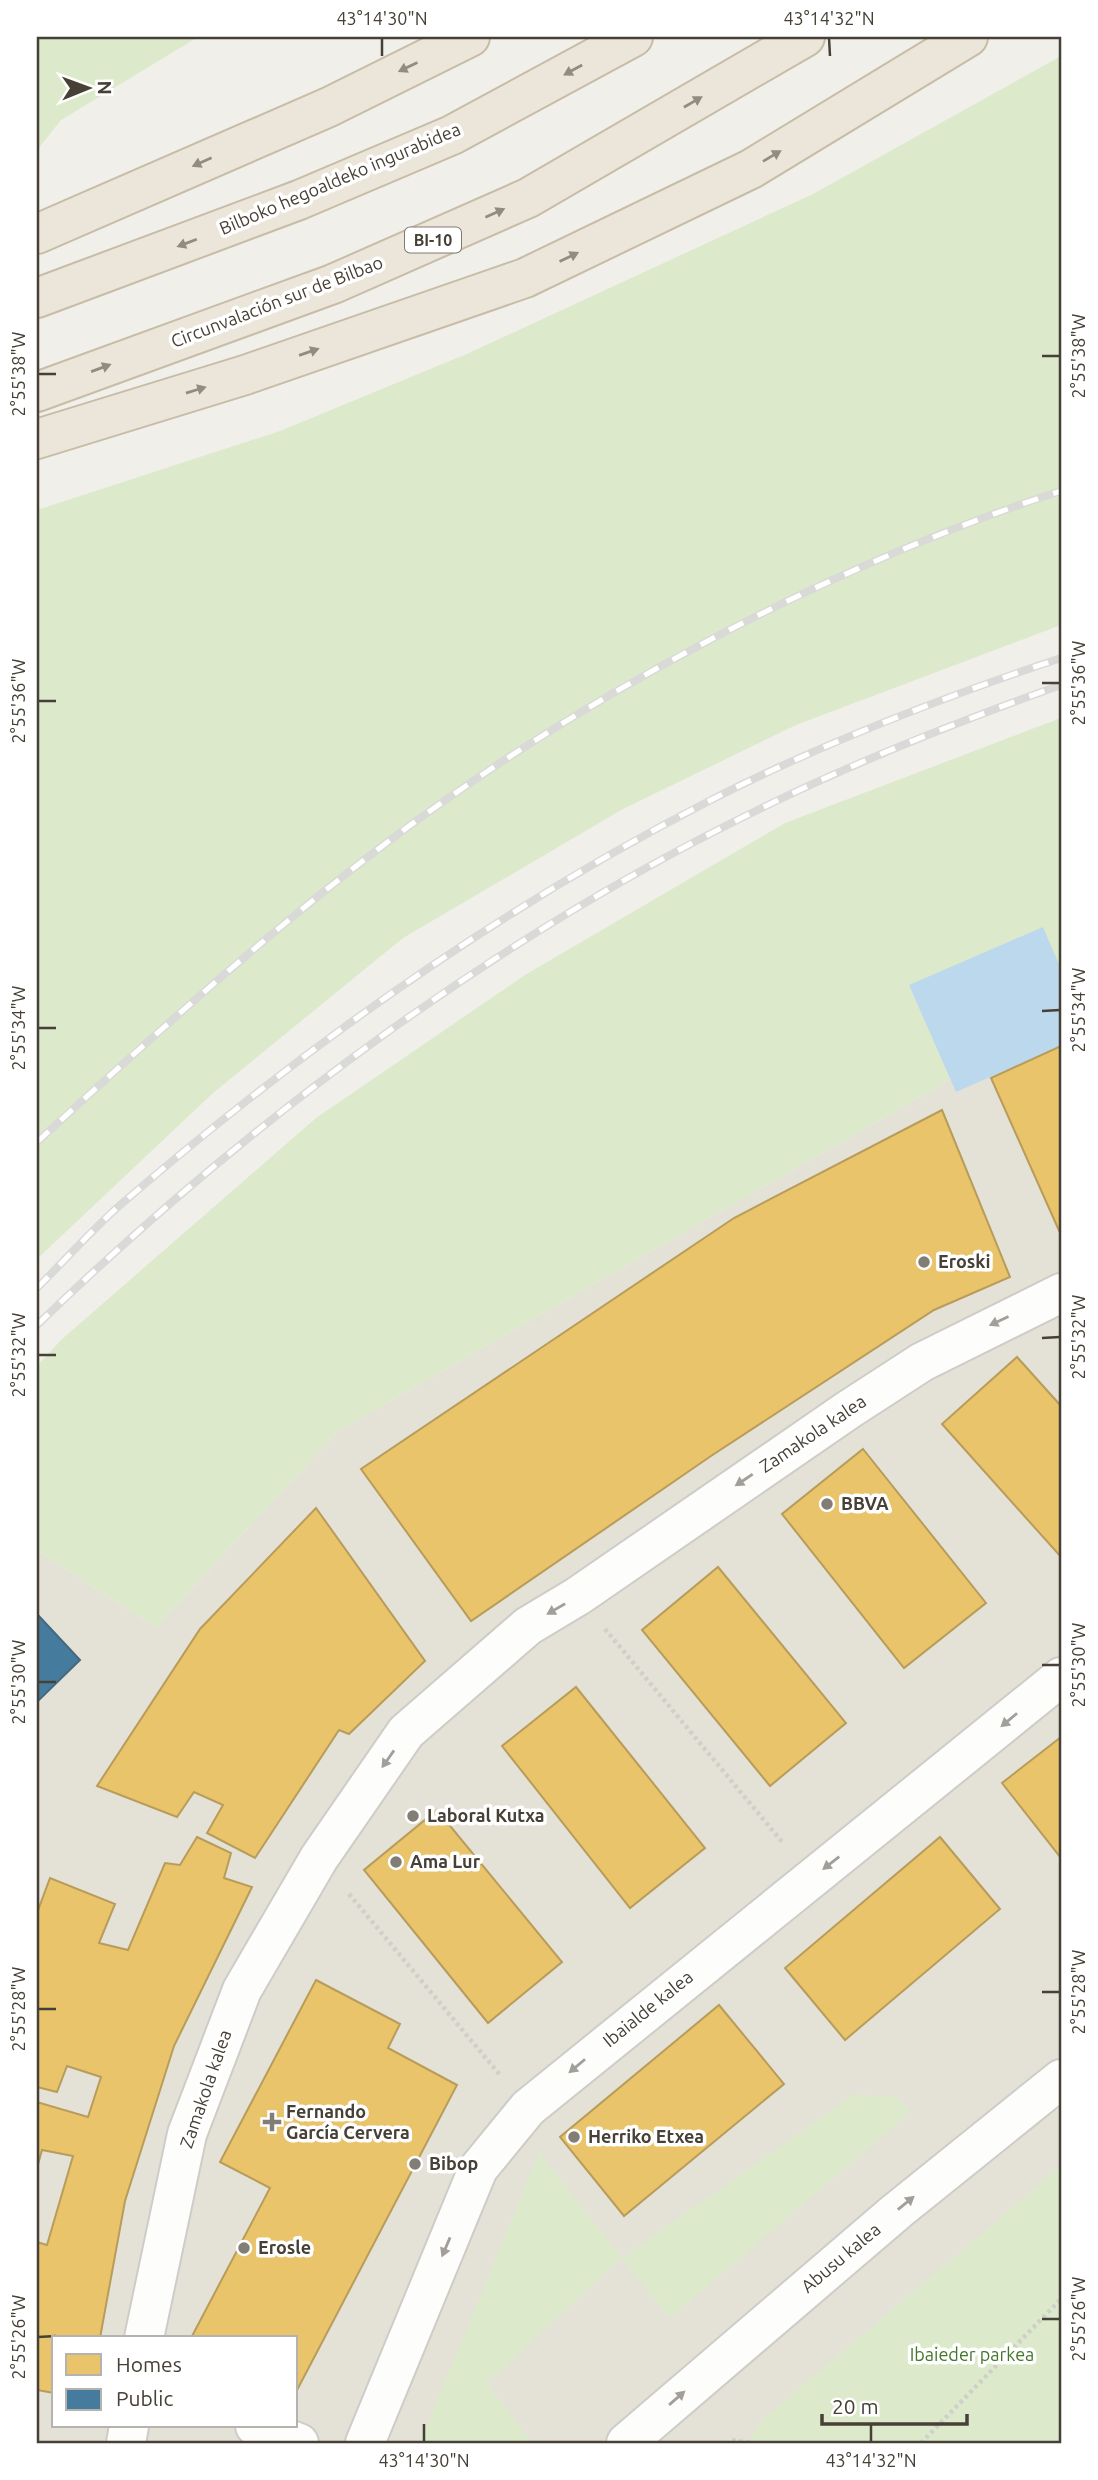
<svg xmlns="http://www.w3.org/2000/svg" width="1098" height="2480" viewBox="0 0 1098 2480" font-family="Ubuntu,sans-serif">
	<rect width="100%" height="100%" fill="#f0efea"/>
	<path fill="#e4e1d7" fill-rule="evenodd" d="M1061 1016V2443H37V1551L156 1627 338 1431ZM54 2338H296V2426H54Z"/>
	<g fill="#dceacb">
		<path d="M37 37H198L61 120 37 150Z"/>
		<path d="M1061 56V625L796 725 623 809 403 938 213 1093 37 1259V510L280 431 469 353 813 194Z"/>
		<path d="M1061 718V1016L338 1431 156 1627 37 1551V1366L61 1340 316 1118 525 975 785 823Z"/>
		<path d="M855 2094 895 2097 911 2111 670 2318 621 2258 487 2383 532 2443 420 2442 539 2153 622 2258Z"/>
		<path d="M1061 2166V2443H749L760 2422Z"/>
	</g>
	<path fill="#bcd8ed" d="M1043 927 1061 969V1046L956 1092 909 985Z"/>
	<g fill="#e9c46a" stroke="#b89c5a" stroke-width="2">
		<path d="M1061 1046V1235L991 1078Z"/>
		<path d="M942 1110 1010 1277 934 1310 711 1456 471 1621 361 1469 734 1218Z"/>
		<path d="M1017 1357 1061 1406V1557L942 1424Z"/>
		<path d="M863 1449 986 1603 904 1668 782 1514Z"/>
		<path d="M316 1508 425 1661 349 1734 339 1730 255 1858 207 1833 223 1805 194 1792 177 1817 97 1786 200 1629Z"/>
		<path d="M718 1567 846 1723 770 1786 642 1630Z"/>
		<path d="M576 1687 705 1848 630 1908 502 1746Z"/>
		<path d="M1061 1737V1858L1002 1783Z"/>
		<path d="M437 1810 562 1962 488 2023 364 1870Z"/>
		<path d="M197 1837 231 1853 224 1878 252 1887 174 2046 125 2201 100 2338H54V2393L37 2390V2242L47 2245 73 2156 42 2150 37 2168V2102L88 2117 101 2077 67 2066 57 2092 37 2087V1913L50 1878 115 1904 99 1943 128 1950 165 1863 180 1865Z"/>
		<path d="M940 1837 1000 1909 845 2040 785 1968Z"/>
		<path d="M316 1980 400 2024 388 2048 457 2085 296 2392V2338H191L270 2188 220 2162Z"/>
		<path d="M719 2005 784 2084 624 2216 560 2137Z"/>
	</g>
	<path fill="#457b9d" stroke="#45697e" stroke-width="2" d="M37 1614 80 1660 37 1702Z"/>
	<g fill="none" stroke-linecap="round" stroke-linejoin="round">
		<defs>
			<g id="minor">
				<path d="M144 2338 187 2134 242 1990 319 1858 406 1732 528 1626 578 1596 848 1410 922 1362 1061 1293"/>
				<path d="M255 2426 299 2443"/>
				<path d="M126 2443 129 2426"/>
				<path d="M365 2443 478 2169 528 2108 1061 1677"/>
				<path d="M626 2443 897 2211 1061 2079"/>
			</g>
			<g id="motorway">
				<path d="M37 234 329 107 470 37"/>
				<path d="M37 298 299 200 452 135 633 37"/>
				<path d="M37 392 333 284 528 198 805 37"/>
				<path d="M37 439 245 375 525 278 751 169 968 37"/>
			</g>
		</defs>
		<use href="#minor" stroke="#ceccc7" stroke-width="42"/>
		<use href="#motorway" stroke="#c7bca6" stroke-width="42"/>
		<g stroke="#d0cfca" stroke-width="4.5" stroke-dasharray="3.5 3.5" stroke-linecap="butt">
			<path d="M605 1629 783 1843"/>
			<path d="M349 1894 500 2075"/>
			<path d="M732 2440 750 2443"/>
			<path d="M921 2443 1061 2299"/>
		</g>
		<use href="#minor" stroke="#fdfdfc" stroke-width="38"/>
		<use href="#motorway" stroke="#ece6da" stroke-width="38"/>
		<defs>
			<g id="rail">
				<path d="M37 1142C153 1036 271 929 397 835 589 692 834 564 1061 491"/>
				<path d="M37 1288C64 1261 90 1232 119 1206 300 1050 498 909 711 800 818 745 947 696 1061 658"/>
				<path d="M37 1325C252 1118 502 932 772 803 867 757 963 720 1061 685"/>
			</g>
		</defs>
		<use href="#rail" stroke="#d9d9d8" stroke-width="8"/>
		<use href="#rail" stroke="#fff" stroke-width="5" stroke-dasharray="16" stroke-linecap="butt"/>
	</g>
	<defs><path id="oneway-solid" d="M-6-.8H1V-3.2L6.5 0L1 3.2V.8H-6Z" transform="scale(1.75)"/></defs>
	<g fill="#918b80">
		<use href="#oneway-solid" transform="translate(408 67) rotate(154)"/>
		<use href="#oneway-solid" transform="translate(573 70) rotate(151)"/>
		<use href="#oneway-solid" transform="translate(693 102) rotate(-30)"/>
		<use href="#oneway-solid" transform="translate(772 156) rotate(-31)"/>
		<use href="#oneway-solid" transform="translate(202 162) rotate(156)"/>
		<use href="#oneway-solid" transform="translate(495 213) rotate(-24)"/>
		<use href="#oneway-solid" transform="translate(187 243) rotate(159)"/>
		<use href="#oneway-solid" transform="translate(569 257) rotate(-26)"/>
		<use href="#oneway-solid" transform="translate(309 352) rotate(-19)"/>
		<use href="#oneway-solid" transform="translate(101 368) rotate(-20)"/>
		<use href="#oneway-solid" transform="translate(196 390) rotate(-17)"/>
	</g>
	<g fill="#a29e99">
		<use href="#oneway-solid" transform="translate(999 1321) rotate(155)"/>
		<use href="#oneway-solid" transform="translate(744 1480) rotate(146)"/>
		<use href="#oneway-solid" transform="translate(556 1609) rotate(150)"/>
		<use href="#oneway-solid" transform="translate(1009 1720) rotate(140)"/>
		<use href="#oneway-solid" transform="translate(388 1759) rotate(125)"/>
		<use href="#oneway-solid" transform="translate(831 1863) rotate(142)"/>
		<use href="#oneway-solid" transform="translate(577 2066) rotate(140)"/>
		<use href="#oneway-solid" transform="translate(906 2203) rotate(-39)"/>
		<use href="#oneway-solid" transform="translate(446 2247) rotate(113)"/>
		<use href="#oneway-solid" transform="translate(677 2398) rotate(-41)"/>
	</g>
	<path fill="none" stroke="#464036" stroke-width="2.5" d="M382 38V56M829 38 830 56M1042 356H1060M38 374H56M1042 683H1060M38 701H56M1042 1011 1060 1010M38 1028H56M1042 1338 1060 1337M38 1355H56M1042 1665H1060M38 1682H56M1042 1992H1060M38 2009H56M1042 2319H1060M38 2337 56 2336M424 2424V2442M871 2424V2442"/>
	<g fill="#827d75" stroke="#fff" stroke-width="2.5">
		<circle cx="924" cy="1262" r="7"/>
		<circle cx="827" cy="1504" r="7"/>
		<circle cx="413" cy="1816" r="7"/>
		<circle cx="396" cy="1862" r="7"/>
		<path d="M268.5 2111.5h7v7h7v7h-7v7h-7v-7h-7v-7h7z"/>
		<circle cx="574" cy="2137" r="7"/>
		<circle cx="415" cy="2164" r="7"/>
		<circle cx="244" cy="2248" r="7"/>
	</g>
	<g text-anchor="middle" stroke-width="7" stroke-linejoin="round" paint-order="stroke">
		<rect fill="#fff" stroke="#7e7972" stroke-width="2" x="405" y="227.5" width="56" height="25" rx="5"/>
		<g font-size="16" font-weight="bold" fill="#464036">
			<text x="433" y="246">BI-10</text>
		</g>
		<g font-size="18" fill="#464036" stroke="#fff">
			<text transform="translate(340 179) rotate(-23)" y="6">Bilboko hegoaldeko ingurabidea</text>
			<text transform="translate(277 302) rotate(-21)" y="6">Circunvalación sur de Bilbao</text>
			<text transform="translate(813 1434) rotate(-34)" y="6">Zamakola kalea</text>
			<text transform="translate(648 2009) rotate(-39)" y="6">Ibaialde kalea</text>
			<text transform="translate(206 2089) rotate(-71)" y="6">Zamakola kalea</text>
			<text transform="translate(841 2258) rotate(-40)" y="6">Abusu kalea</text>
		</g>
		<g font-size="18" font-weight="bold" fill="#464036" stroke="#fff" text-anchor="start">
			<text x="938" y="1268">Eroski</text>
			<text x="841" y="1510">BBVA</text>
			<text x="427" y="1822">Laboral Kutxa</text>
			<text x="410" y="1868">Ama Lur</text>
			<text x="286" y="2118">Fernando<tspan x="286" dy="21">García Cervera</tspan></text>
			<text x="588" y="2143">Herriko Etxea</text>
			<text x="429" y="2170">Bibop</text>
			<text x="258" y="2254">Erosle</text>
		</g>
		<g font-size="18" fill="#45762b" stroke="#fff">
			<text x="972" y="2361">Ibaieder parkea</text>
		</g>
	</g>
	<rect width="1098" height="2480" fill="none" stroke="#ffffff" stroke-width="77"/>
	<rect x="52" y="2336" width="245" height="91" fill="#ffffff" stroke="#b5b3af" stroke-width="2"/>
	<rect x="66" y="2354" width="35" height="21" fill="#e9c46a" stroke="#b5b3af" stroke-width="2"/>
	<text x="116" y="2372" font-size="21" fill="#464036">Homes</text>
	<rect x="66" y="2389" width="35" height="21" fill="#457b9d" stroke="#b5b3af" stroke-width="2"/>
	<text x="116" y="2406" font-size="21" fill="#464036">Public</text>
	<g transform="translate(88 88) rotate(89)" stroke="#ffffff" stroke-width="5" paint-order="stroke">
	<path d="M0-5L12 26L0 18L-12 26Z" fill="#464036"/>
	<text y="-10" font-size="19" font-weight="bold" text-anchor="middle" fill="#464036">N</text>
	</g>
	<path d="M822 2414v10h145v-10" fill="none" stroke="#464036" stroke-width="3.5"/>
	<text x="832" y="2414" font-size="21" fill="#464036" stroke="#ffffff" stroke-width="5" paint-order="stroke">20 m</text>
	<rect x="38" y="38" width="1022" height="2404" fill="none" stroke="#464036" stroke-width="2.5"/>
	<g font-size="18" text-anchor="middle" fill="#464036">
		<text x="382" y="25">43°14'30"N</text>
		<text x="829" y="25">43°14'32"N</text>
		<text transform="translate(1079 356) rotate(-90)" y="6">2°55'38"W</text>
		<text transform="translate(19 374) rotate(-90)" y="6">2°55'38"W</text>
		<text transform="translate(1079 683) rotate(-90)" y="6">2°55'36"W</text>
		<text transform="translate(19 701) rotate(-90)" y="6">2°55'36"W</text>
		<text transform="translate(1079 1010) rotate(-90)" y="6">2°55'34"W</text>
		<text transform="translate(19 1028) rotate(-90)" y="6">2°55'34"W</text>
		<text transform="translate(1079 1337) rotate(-90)" y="6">2°55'32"W</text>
		<text transform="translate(19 1355) rotate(-90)" y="6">2°55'32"W</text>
		<text transform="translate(1079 1665) rotate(-90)" y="6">2°55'30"W</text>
		<text transform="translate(19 1682) rotate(-90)" y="6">2°55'30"W</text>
		<text transform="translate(1079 1992) rotate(-90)" y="6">2°55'28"W</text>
		<text transform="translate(19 2009) rotate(-90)" y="6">2°55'28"W</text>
		<text transform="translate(1079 2319) rotate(-90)" y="6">2°55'26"W</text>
		<text transform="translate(19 2337) rotate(-90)" y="6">2°55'26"W</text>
		<text x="424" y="2467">43°14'30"N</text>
		<text x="871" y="2467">43°14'32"N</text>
	</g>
</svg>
